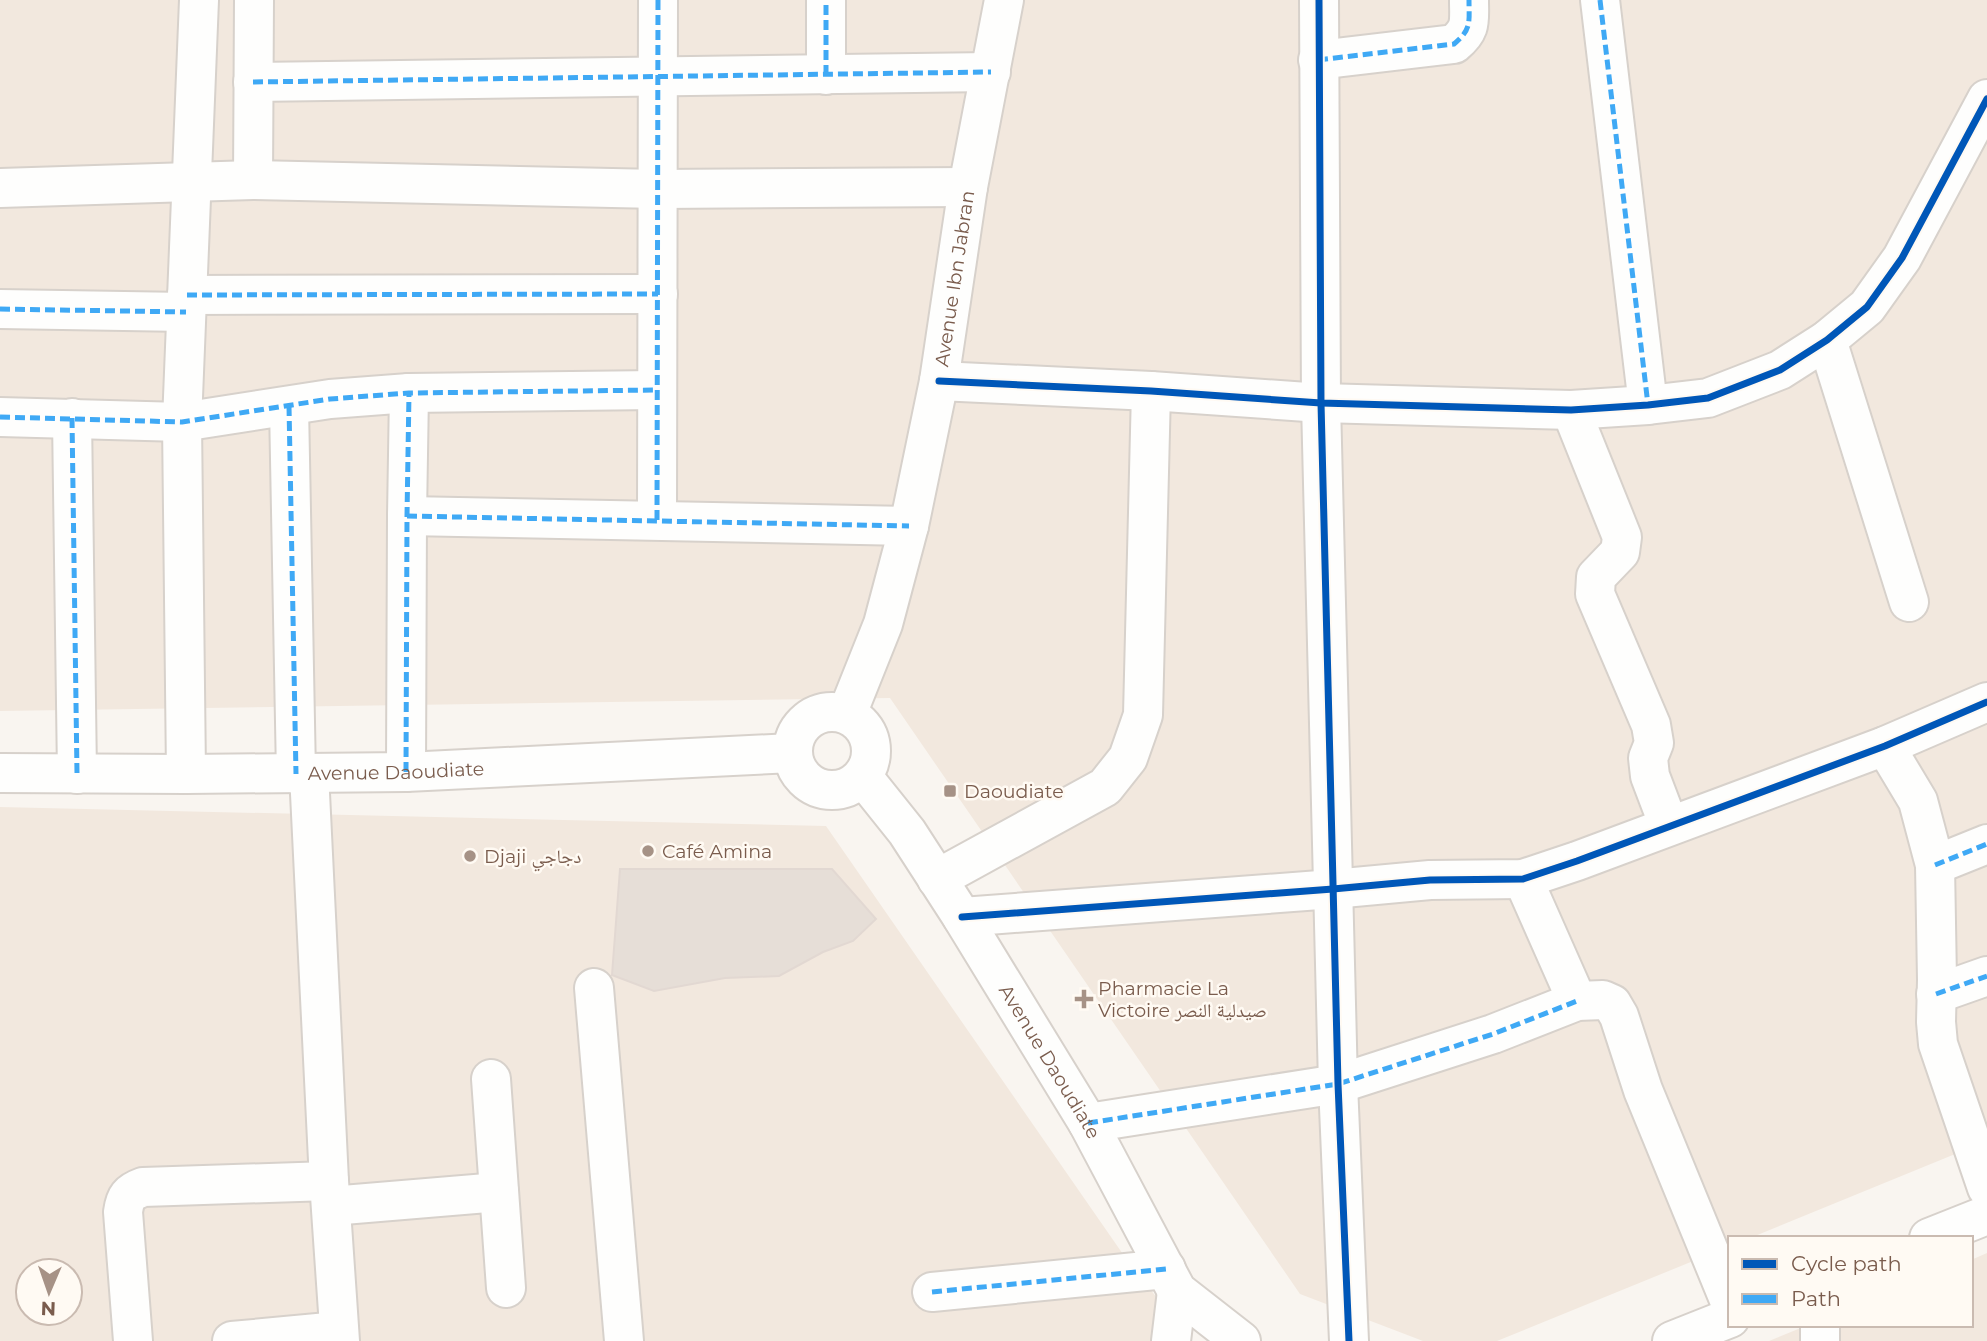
<svg xmlns="http://www.w3.org/2000/svg" width="1987" height="1341" viewBox="0 0 1987 1341" font-family="Montserrat,'Noto Naskh Arabic',sans-serif">
	<rect width="100%" height="100%" fill="#f9f5f0"/>
	<g fill="#f2e8de" fill-rule="evenodd">
		<path d="M0 0H1987V1141L1750 1238H1730V1246L1497 1341H1423L1300 1294 890 698 0 711Z"/>
		<path d="M0 807 826 826 1127 1260 1191 1341H0ZM28 1271H70V1313H28Z"/>
		<path d="M1987 1253V1341H1769L1808 1325H1971V1260Z"/>
	</g>
	<path fill="#e6ded7" stroke="#e2d8d2" stroke-width="2" d="M620 869H832L876 919 853 941 823 952 779 976 725 978 654 991 612 975Z"/>
	<g fill="none" stroke-linecap="round" stroke-linejoin="round">
		<defs>
			<g id="minor">
				<path d="M1319 0 1321 403 1338 1084 1349 1341"/>
				<path d="M1600 0 1648 405"/>
				<path d="M1318 60 1454 44C1472 29 1469 22 1469 0"/>
				<path d="M826 75V0"/>
				<path d="M253 82 991 72"/>
				<path d="M253 180 254 0"/>
				<path d="M0 188 253 180 658 189 968 187"/>
				<path d="M187 295 658 294"/>
				<path d="M0 309 186 312"/>
				<path d="M1827 340 1909 602"/>
				<path d="M939 381 1151 391 1321 403 1571 410 1648 405 1708 398 1780 370 1827 340 1867 307 1902 258 1987 99"/>
				<path d="M289 406 296 774"/>
				<path d="M1571 410 1622 537 1620 552 1596 577 1595 594 1651 725 1654 743 1648 758 1650 776 1669 826"/>
				<path d="M0 417 182 422 330 399 409 393 656 390"/>
				<path d="M72 418 77 774"/>
				<path d="M407 516 909 526"/>
				<path d="M657 520 658 0"/>
				<circle cx="832" cy="751" r="39"/>
				<path id="s1" d="M847 714 883 624 909 526 939 381 968 187 1004 0"/>
				<path d="M1885 746 1918 801 1935 865 1937 980 1936 1022 1938 1044 1987 1188"/>
				<path d="M406 772 407 516 409 393"/>
				<path id="s2" d="M0 773 186 774 406 772 792 753"/>
				<path d="M309 773 329 1181 340 1341"/>
				<path d="M186 774 182 422 199 0"/>
				<path id="s3" d="M863 777 907 832 962 917 1088 1123 1177 1291 1241 1341"/>
				<path d="M1935 865 1987 844"/>
				<path d="M937 879 1105 787 1128 758 1143 715 1151 391"/>
				<path d="M1523 879 1577 1001"/>
				<path d="M962 917 1333 889 1430 880 1523 879 1577 861 1885 746 1987 702"/>
				<path d="M594 988 624 1341"/>
				<path d="M1936 994 1987 976"/>
				<path d="M491 1079 506 1288"/>
				<path d="M1088 1123 1338 1084 1493 1034 1577 1001 1603 1000 1612 1004 1619 1016 1643 1090 1730 1302"/>
				<path d="M331 1206 499 1192"/>
				<path d="M1929 1238 1987 1215"/>
				<path d="M932 1292 1166 1269"/>
				<path d="M133 1341 123 1212C125 1197 129 1192 143 1187L329 1181"/>
				<path d="M232 1341 339 1331"/>
				<path d="M1171 1341 1177 1291"/>
				<path d="M1672 1341 1730 1318"/>
				<path d="M1820 1341V1325"/>
			</g>
		</defs>
		<use href="#minor" stroke="#d7d1cb" stroke-width="42"/>
		<use href="#minor" stroke="#fefefd" stroke-width="38"/>
		<g stroke="#3fa9f5" stroke-width="5" stroke-dasharray="10 5" stroke-linecap="butt">
			<path d="M1600 0 1648 405"/>
			<path d="M1318 60 1454 44C1472 29 1469 22 1469 0"/>
			<path d="M826 75V0"/>
			<path d="M253 82 991 72"/>
			<path d="M187 295 658 294"/>
			<path d="M0 309 186 312"/>
			<path d="M289 406 296 774"/>
			<path d="M0 417 182 422 330 399 409 393 656 390"/>
			<path d="M72 418 77 774"/>
			<path d="M407 516 909 526"/>
			<path d="M657 520 658 0"/>
			<path d="M406 772 407 516 409 393"/>
			<path d="M1935 865 1987 844"/>
			<path d="M1936 994 1987 976"/>
			<path d="M1088 1123 1338 1084 1493 1034 1577 1001"/>
			<path d="M932 1292 1166 1269"/>
		</g>
		<defs>
			<g id="cycleway">
				<path d="M1319 0 1321 403 1338 1084 1349 1341"/>
				<path d="M939 381 1151 391 1321 403 1571 410 1648 405 1708 398 1780 370 1827 340 1867 307 1902 258 1987 99"/>
				<path d="M962 917 1333 889 1430 880 1523 879 1577 861 1885 746 1987 702"/>
			</g>
		</defs>
		<use href="#cycleway" stroke="#fffaf3" stroke-width="11"/>
		<use href="#cycleway" stroke="#0057b8" stroke-width="7"/>
	</g>
	<g fill="#a69286" stroke="#fffaf3" stroke-width="2.5">
		<rect x="943" y="784" width="14" height="14" rx="3.5"/>
		<circle cx="648" cy="851" r="7"/>
		<circle cx="470" cy="856" r="7"/>
		<path d="M1080.5 988.5h7v7h7v7h-7v7h-7v-7h-7v-7h7z"/>
	</g>
	<g text-anchor="middle" stroke-width="5" stroke-linejoin="round" paint-order="stroke">
		<g font-size="19" fill="#7a5c4d" stroke="#fffaf3">
			<text dy="7" stroke="none"><textPath href="#s1" startOffset="450">Avenue Ibn Jabran</textPath></text>
			<text dy="7" stroke="none"><textPath href="#s2" startOffset="396">Avenue Daoudiate</textPath></text>
			<text dy="7" stroke="none"><textPath href="#s3" startOffset="341">Avenue Daoudiate</textPath></text>
		</g>
		<g font-size="19" fill="#7a5c4d" stroke="#fffaf3" text-anchor="start">
			<text x="964" y="798">Daoudiate</text>
			<text x="662" y="858">Café Amina</text>
			<text x="484" y="863">Djaji دجاجي</text>
			<text x="1098" y="995">Pharmacie La<tspan x="1098" dy="22">Victoire صيدلية النصر</tspan></text>
		</g>
	</g>
	<rect x="1728" y="1236" width="245" height="91" fill="#fffaf3" stroke="#cabbb1" stroke-width="2"/>
	<rect x="1742" y="1259" width="35" height="10" fill="#0057b8" stroke="#cabbb1" stroke-width="2"/>
	<text x="1791" y="1271" font-size="21" fill="#7a5c4d">Cycle path</text>
	<rect x="1742" y="1294" width="35" height="10" fill="#3fa9f5" stroke="#cabbb1" stroke-width="2"/>
	<text x="1791" y="1306" font-size="21" fill="#7a5c4d">Path</text>
	<g transform="translate(49 1292) rotate(182)"><circle r="33" fill="#fffaf3" stroke="#cabbb1" stroke-width="2"/>
	<path d="M0-5L12 26L0 18L-12 26Z" fill="#a69286"/>
	<text y="-10" font-size="19" font-weight="bold" text-anchor="middle" fill="#7a5c4d">N</text>
	</g>
</svg>
